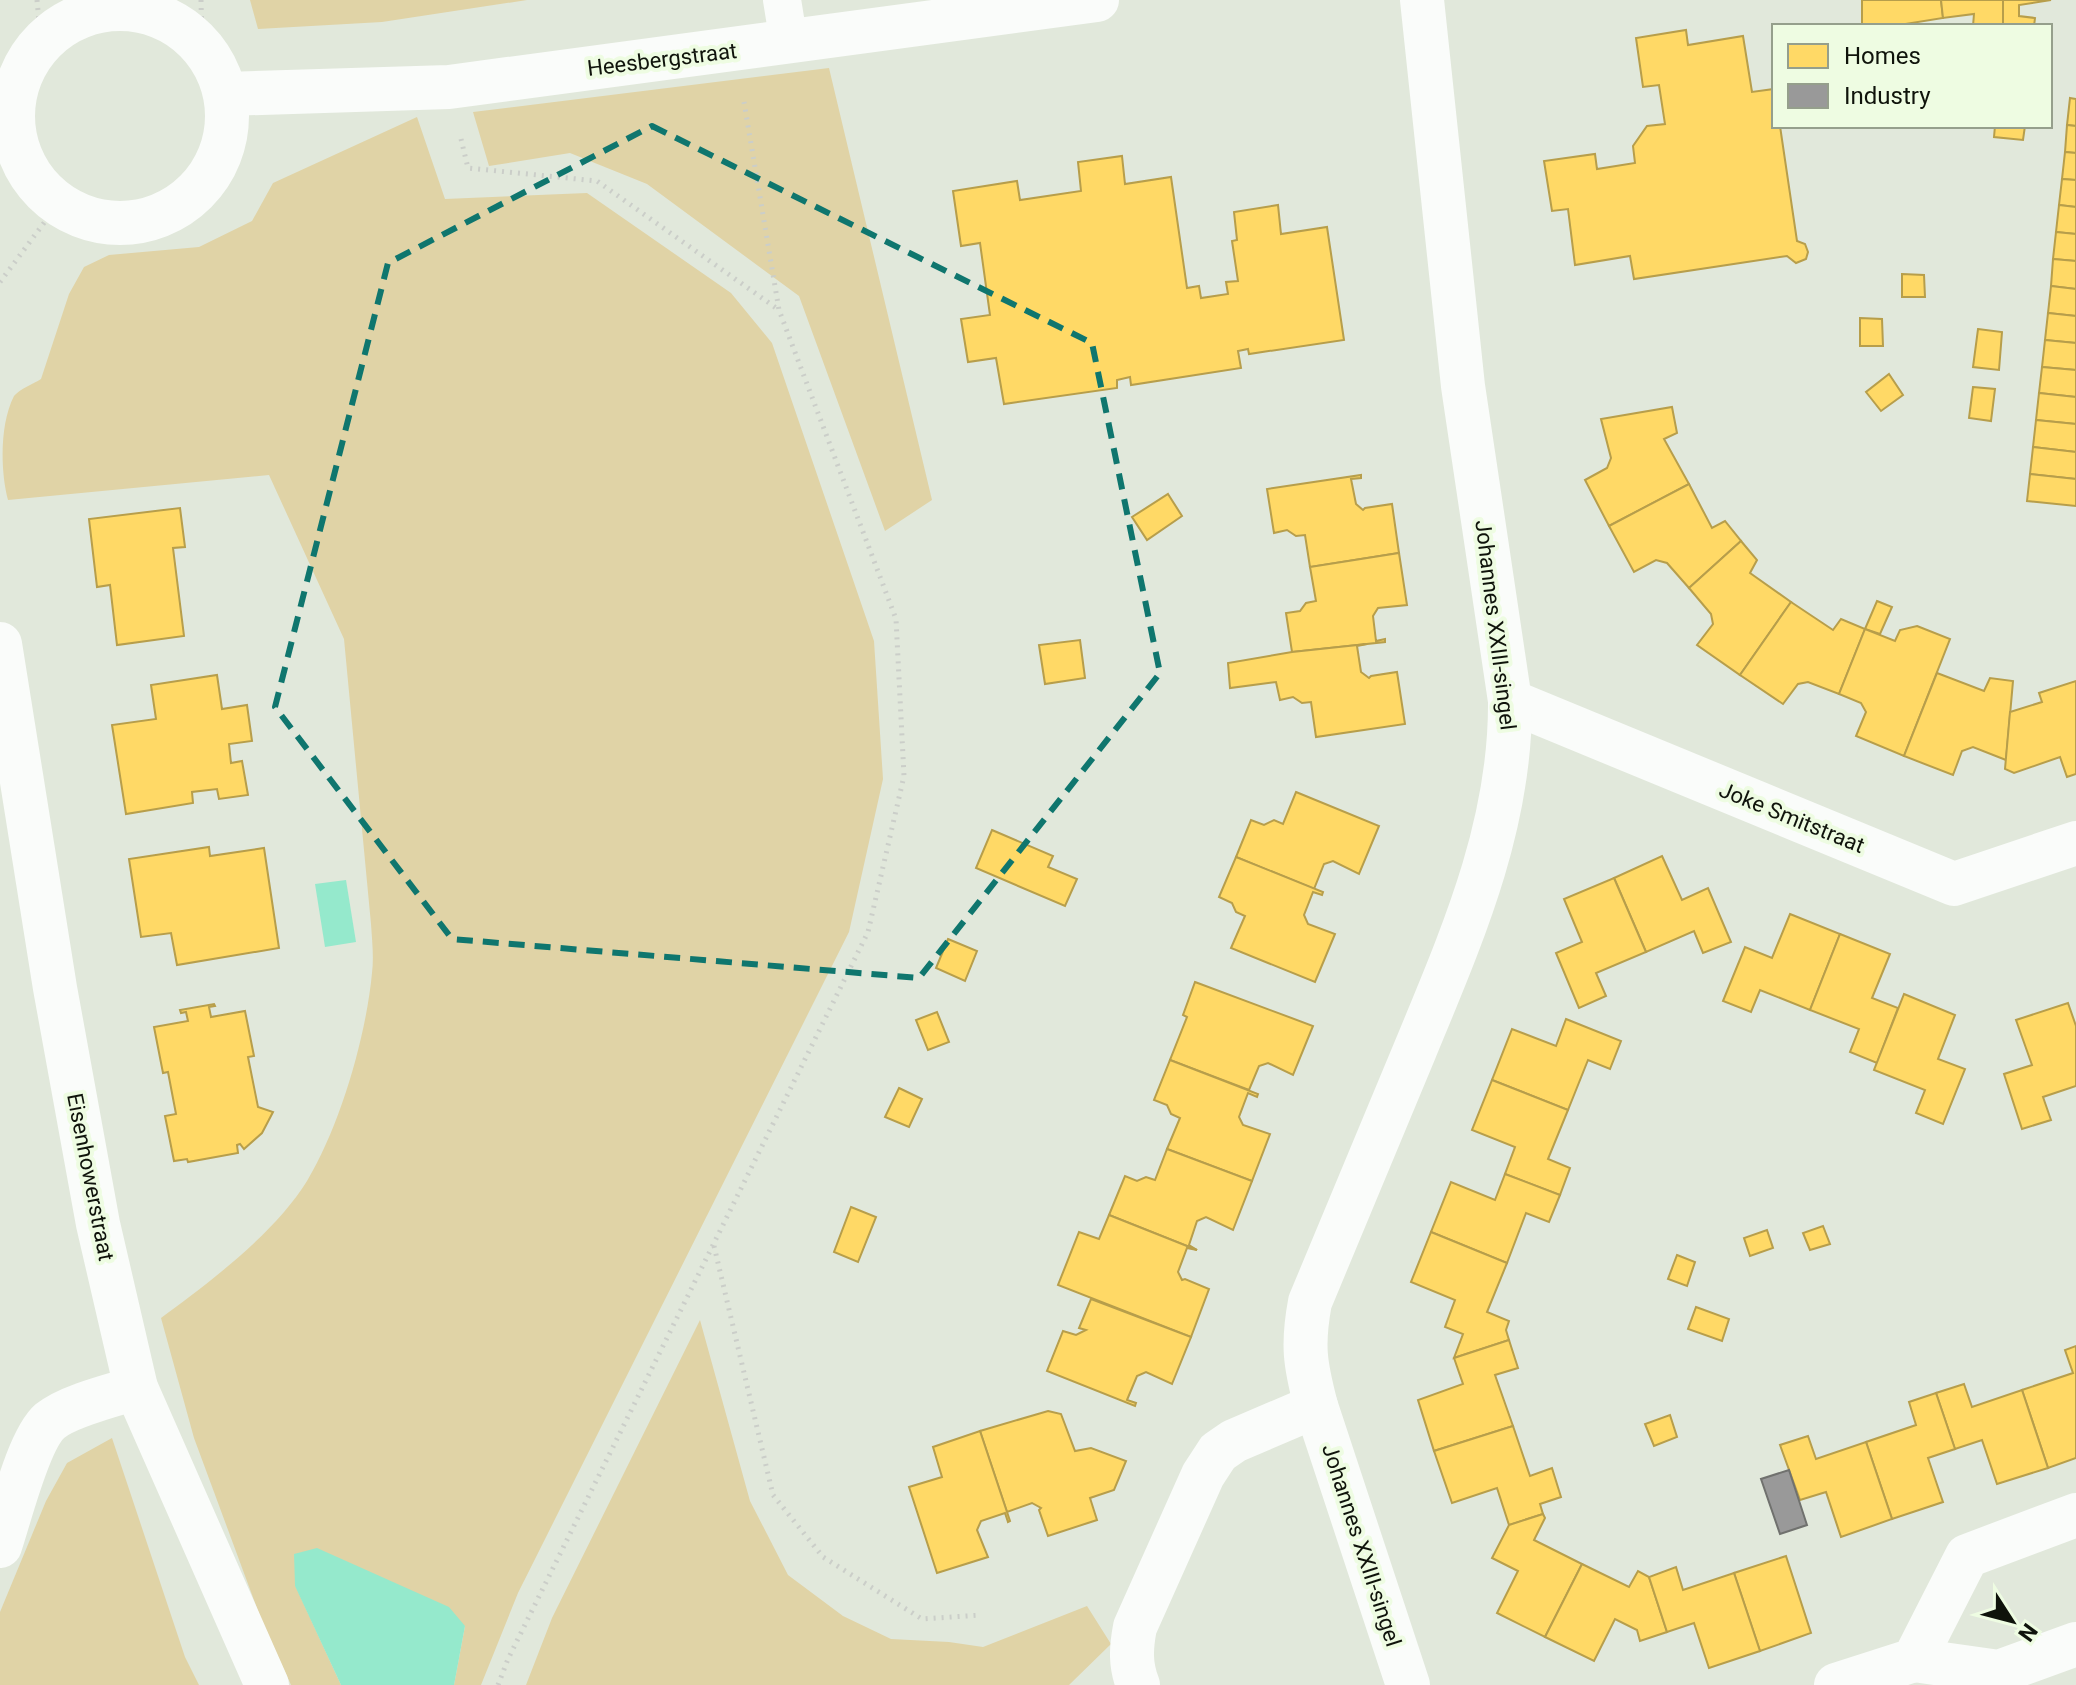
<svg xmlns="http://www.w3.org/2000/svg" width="2076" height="1685" viewBox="0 0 2076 1685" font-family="Roboto,sans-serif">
	<rect width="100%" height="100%" fill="#e1e8db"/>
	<g fill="#e0d3a6">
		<path d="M250 0H527L382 22 258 29Z"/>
		<path d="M829 68 932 500 885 531 799 296 647 184 570 153 489 166 473 112Z"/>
		<path d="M417 117 445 199 587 193 731 293 772 343 874 641 883 779 849 932 518 1593 481 1685H454L465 1626 295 1585 341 1685H291L261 1619 194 1438 161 1318C210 1282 275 1233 307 1181 340 1126 366 1037 372 973 374 957 372 940 371 924L344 639 269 475 8 500C0 470 0 423 14 396 20 389 33 384 41 379L69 294 84 267 109 255 199 247 252 221 273 183Z"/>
		<path d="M700 1320 750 1501 788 1575 843 1616 891 1639 949 1642 983 1647 1087 1606 1111 1644 1069 1685H526L552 1618Z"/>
		<path d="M112 1438 185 1657 199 1685H0V1612L46 1501 67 1463Z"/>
	</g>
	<g fill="#95e9cc">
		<path d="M346 880 356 942 325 947 315 884Z"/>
		<path d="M317 1548 449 1607 465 1626 454 1685H341L295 1586 294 1554Z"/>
	</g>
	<g fill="#ffd966" stroke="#b79e4b" stroke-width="2">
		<path d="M1862 0H1941L1943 18 1893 26H1862Z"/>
		<path d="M1941 0H2003V26H1973L1974 14 1943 18Z"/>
		<path d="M2003 0H2051L2019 5V16L2035 18 2034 26H2003Z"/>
		<path d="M1686 30 1688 45 1743 36 1752 92 1774 89V126H1780L1797 241 1805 244 1808 252 1806 259 1796 263 1787 256 1634 279 1630 256 1575 265 1568 209 1552 211 1544 161 1595 154 1597 169 1635 163 1633 146 1647 126 1665 124 1659 85 1643 87 1636 38Z"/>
		<path d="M2070 98 2076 99V126L2067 125Z"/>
		<path d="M2067 125 2076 126V153L2065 152Z"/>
		<path d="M1995 126H2025L2023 140 1994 137Z"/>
		<path d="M2065 152 2076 153V180L2062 179Z"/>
		<path d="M1122 156 1125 184 1171 177 1187 288 1199 286 1201 298 1228 294 1226 282 1238 281 1232 241 1237 240 1234 212 1278 205 1281 234 1327 227 1344 340 1249 354 1248 349 1238 351 1241 368 1131 385 1130 377 1117 380V388L1004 404 996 358 968 362 961 319 990 315 980 243 961 246 953 191 1017 181 1020 200 1081 191 1078 162Z"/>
		<path d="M2062 179 2076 180V207L2059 205Z"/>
		<path d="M2059 205 2076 207V234L2056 232Z"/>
		<path d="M2056 232 2076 234V261L2053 259Z"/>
		<path d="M2053 259 2076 261V289L2051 286Z"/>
		<path d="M1902 274 1924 275 1925 297H1902Z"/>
		<path d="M2051 286 2076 289V316L2048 313Z"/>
		<path d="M2048 313 2076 316V343L2045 340Z"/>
		<path d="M1860 318 1882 319 1883 346H1860Z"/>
		<path d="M1978 329 2002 332 1999 370 1973 367Z"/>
		<path d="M2045 340 2076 343V370L2042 367Z"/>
		<path d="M2042 367 2076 370V397L2039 393Z"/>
		<path d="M1889 374 1903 395 1881 411 1866 392Z"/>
		<path d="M1973 387 1995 389 1991 421 1969 418Z"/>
		<path d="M2039 393 2076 397V424L2036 420Z"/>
		<path d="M1672 407 1677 433 1664 439 1689 484 1609 526 1585 480 1607 468 1611 458 1601 419Z"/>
		<path d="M2036 420 2076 424V452L2033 447Z"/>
		<path d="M2033 447 2076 452V479L2030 474Z"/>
		<path d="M2030 474 2076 479V506L2027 501Z"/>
		<path d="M1361 475V478L1351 479 1356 504 1363 510 1365 508 1392 504 1399 553 1310 567 1305 535 1296 536 1287 530 1274 533 1267 489Z"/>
		<path d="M1689 484 1712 528 1725 521 1741 541 1689 588 1667 563 1656 560 1634 572 1609 526Z"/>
		<path d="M1168 494 1182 516 1147 540 1132 517Z"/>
		<path d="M180 508 185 547 173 548 184 636 117 645 110 585 97 587 89 519Z"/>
		<path d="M1741 541 1757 560 1750 573 1791 602 1740 675 1697 645 1713 624 1711 614 1689 588Z"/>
		<path d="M1399 553 1407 605 1378 608 1373 616 1376 641 1385 639V642L1292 652 1286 613 1300 611 1306 603 1316 601 1310 567Z"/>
		<path d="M1877 601 1892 607 1880 634 1865 629Z"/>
		<path d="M1791 602 1833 630 1841 619 1865 629 1839 694 1808 682 1798 684 1783 704 1740 675Z"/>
		<path d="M1917 626 1950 639 1904 756 1856 736 1866 712 1861 703 1839 694 1865 629 1895 641 1900 630Z"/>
		<path d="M1080 640 1085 678 1045 684 1039 645Z"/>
		<path d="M1367 644 1357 646 1361 672 1369 678 1371 676 1397 672 1405 724 1316 737 1311 702 1302 703 1293 697 1280 700 1276 682 1230 688 1228 663 1292 652Z"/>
		<path d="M1937 673 1984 691 1990 678 2013 681 2006 760 1973 747 1962 751 1953 775 1904 756Z"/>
		<path d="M217 675 222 709 247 705 252 741 229 744 231 763 242 761 248 795 219 799 217 789 192 792 193 803 126 814 112 725 156 719 151 685Z"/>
		<path d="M2076 681V774L2067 777 2060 757 2014 773 2005 769 2010 712 2042 702 2039 693Z"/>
		<path d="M1296 792 1379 826 1359 874 1333 861 1324 864 1314 889 1236 857 1251 820 1264 825 1274 820 1283 824Z"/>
		<path d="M992 830 1053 856 1048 867 1077 879 1065 906 976 868Z"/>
		<path d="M209 847 210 856 264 848 279 948 177 965 171 933 141 937 129 859Z"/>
		<path d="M1662 856 1682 900 1708 888 1731 942 1703 953 1694 931 1646 952 1614 878Z"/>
		<path d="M1236 857 1323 892 1322 895 1313 892 1304 915 1308 924 1335 934 1315 982 1231 948 1245 916 1236 912 1232 903 1219 897Z"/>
		<path d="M1614 878 1646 952 1596 973 1606 996 1579 1008 1556 953 1582 942 1564 899Z"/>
		<path d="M1790 914 1840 934 1810 1010 1760 990 1751 1012 1723 1001 1745 947 1772 958Z"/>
		<path d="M1840 934 1890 954 1872 998 1898 1008 1877 1063 1850 1052 1859 1029 1810 1010Z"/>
		<path d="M948 939 977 951 965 981 936 968Z"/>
		<path d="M1195 982 1313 1026 1293 1075 1268 1063 1259 1066 1249 1090 1170 1060 1187 1017 1183 1015Z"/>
		<path d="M1904 994 1955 1015 1938 1059 1965 1069 1943 1124 1916 1113 1925 1090 1874 1070Z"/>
		<path d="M2068 1003 2076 1026V1086L2043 1097 2051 1120 2022 1129 2004 1074 2032 1065 2016 1020Z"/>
		<path d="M214 1004 215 1006 209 1007 211 1017 245 1011 254 1056 248 1057 258 1107 273 1112 262 1133 244 1149 240 1144 237 1145 238 1153 188 1162 187 1159 174 1161 165 1116 176 1114 168 1072 163 1073 154 1027 188 1021 186 1012 181 1013 180 1010Z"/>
		<path d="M937 1012 949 1042 928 1050 916 1020Z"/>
		<path d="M1566 1019 1621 1041 1610 1069 1588 1060 1568 1110 1492 1080 1512 1029 1556 1046Z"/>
		<path d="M1170 1060 1258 1094 1257 1097 1248 1093 1239 1117 1243 1125 1270 1134 1252 1181 1167 1149 1180 1118 1171 1114 1167 1105 1154 1100Z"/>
		<path d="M1492 1080 1568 1110 1548 1159 1570 1168 1560 1195 1505 1174 1515 1147 1472 1130Z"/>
		<path d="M899 1088 922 1099 909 1127 885 1117Z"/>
		<path d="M1167 1149 1252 1181 1233 1230 1206 1217 1197 1221 1189 1245 1197 1250 1109 1215 1125 1176 1137 1181 1146 1177 1155 1180Z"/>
		<path d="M1505 1174 1560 1195 1549 1222 1526 1213 1507 1263 1431 1232 1451 1182 1495 1200Z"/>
		<path d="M851 1207 876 1217 858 1262 834 1252Z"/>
		<path d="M1109 1215 1197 1250 1187 1248 1178 1272 1182 1280 1185 1279 1209 1289 1191 1337 1058 1285 1079 1232 1099 1239Z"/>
		<path d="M1823 1226 1830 1244 1810 1250 1803 1233Z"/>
		<path d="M1767 1230 1773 1248 1750 1256 1744 1238Z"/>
		<path d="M1431 1232 1507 1263 1487 1312 1509 1321 1506 1330 1509 1340 1454 1358 1463 1334 1445 1327 1455 1300 1411 1282Z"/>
		<path d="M1677 1255 1695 1262 1687 1286 1668 1279Z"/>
		<path d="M1091 1299 1191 1337 1172 1384 1146 1372 1137 1376 1127 1400 1136 1403 1135 1406 1047 1371 1063 1331 1076 1335 1086 1330 1079 1328Z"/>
		<path d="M1696 1307 1729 1319 1722 1341 1688 1329Z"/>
		<path d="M1509 1340 1518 1368 1495 1375 1513 1426 1434 1451 1418 1400 1463 1384 1454 1358Z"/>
		<path d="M2076 1346V1458L2048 1468 2022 1390 2073 1373 2065 1350Z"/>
		<path d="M1964 1384 1972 1407 2022 1390 2048 1468 1997 1484 1982 1440 1955 1449 1936 1393Z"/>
		<path d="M1936 1393 1955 1449 1928 1458 1943 1502 1892 1519 1866 1442 1916 1425 1909 1402Z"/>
		<path d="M1048 1411 1061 1414 1075 1451 1091 1448 1126 1461 1114 1490 1090 1498 1097 1520 1048 1536 1039 1510 1041 1508 1032 1503 1007 1512 980 1431Z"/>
		<path d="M1670 1415 1677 1437 1654 1446 1645 1424Z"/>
		<path d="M1513 1426 1530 1476 1552 1468 1561 1497 1540 1504 1543 1514 1509 1525 1497 1488 1452 1503 1434 1451Z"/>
		<path d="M980 1431 1010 1521 1008 1522 1005 1513 981 1521 977 1530 988 1557 937 1573 909 1487 942 1477 933 1447Z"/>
		<path d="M1808 1436 1816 1459 1866 1442 1892 1519 1841 1537 1826 1492 1800 1500 1780 1445Z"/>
		<path d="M1543 1514 1545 1518 1534 1540 1582 1564 1545 1637 1497 1613 1518 1571 1492 1558 1509 1525Z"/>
		<path d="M1786 1556 1811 1633 1760 1651 1734 1573Z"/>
		<path d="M1582 1564 1629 1587 1638 1571 1649 1577 1667 1632 1640 1641 1637 1630 1615 1619 1594 1661 1545 1637Z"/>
		<path d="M1676 1567 1683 1590 1734 1573 1760 1651 1709 1668 1694 1623 1667 1632 1649 1577Z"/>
	</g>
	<path fill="#999" stroke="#70716e" stroke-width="2" d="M1789 1470 1807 1525 1780 1534 1761 1479Z"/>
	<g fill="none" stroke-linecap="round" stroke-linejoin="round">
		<g stroke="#cbcec9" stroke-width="5" stroke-dasharray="2 6" stroke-linecap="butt">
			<path d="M37 0 41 42"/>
			<path d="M201 0 202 45"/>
			<path d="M461 139 468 168 597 181 779 310"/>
			<path d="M0 282 58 204"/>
			<path d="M714 1246 773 1495 823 1557 922 1619 981 1615"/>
			<path d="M498 1685 508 1659 868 932 904 776 896 619 779 310 744 102"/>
		</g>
		<path stroke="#fafcfa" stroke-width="38" d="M782 0 789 43"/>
		<g stroke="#fafcfa" stroke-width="44">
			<path d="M0 644 55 988 98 1224 136 1388 267 1685"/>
			<path d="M1510 701 1954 884 2076 843"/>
			<path d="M0 1546C10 1517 28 1440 50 1421 68 1406 113 1395 136 1388"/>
			<path d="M1914 1660 1999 1672 2076 1644"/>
			<path d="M1138 1685C1130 1665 1131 1648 1135 1627L1203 1475 1218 1452 1234 1441 1316 1406"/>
			<path d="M1408 1685 1316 1406C1305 1364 1302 1345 1310 1302 1345 1218 1380 1134 1415 1050 1462 936 1511 826 1510 701L1463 386 1422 0"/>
			<path d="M1836 1685 1914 1660 1967 1556 2076 1515"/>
		</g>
		<g stroke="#fafcfa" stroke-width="44">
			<circle cx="120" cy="116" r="107"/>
			<path d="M226 94 449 87 1097 0"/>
		</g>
	</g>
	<path fill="none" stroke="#0f766e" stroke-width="6" stroke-dasharray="16 10" stroke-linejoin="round" d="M652 126 1092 343 1160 673 919 978 452 939 275 707 388 263Z"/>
	<g text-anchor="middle" stroke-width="8" stroke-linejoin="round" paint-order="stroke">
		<g font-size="22" fill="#0f130b" stroke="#eefce2">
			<text transform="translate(662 59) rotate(-7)" y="8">Heesbergstraat</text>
			<text transform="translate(1496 625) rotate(83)" y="8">Johannes XXIII-singel</text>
			<text transform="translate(1792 817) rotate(22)" y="8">Joke Smitstraat</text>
			<text transform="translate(91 1177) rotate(79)" y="8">Eisenhowerstraat</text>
			<text transform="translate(1362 1545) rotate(72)" y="8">Johannes XXIII-singel</text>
		</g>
	</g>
	<rect x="1772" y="24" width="280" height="104" fill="#eefce2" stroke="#959f8c" stroke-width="2"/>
	<rect x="1788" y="44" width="40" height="24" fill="#ffd966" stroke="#959f8c" stroke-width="2"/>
	<text x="1844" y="64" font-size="24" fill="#0f130b">Homes</text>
	<rect x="1788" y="84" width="40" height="24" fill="#999999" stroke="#959f8c" stroke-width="2"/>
	<text x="1844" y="104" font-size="24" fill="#0f130b">Industry</text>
	<g transform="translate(2012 1621) rotate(126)" stroke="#eefce2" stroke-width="6" paint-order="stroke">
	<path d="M0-6L14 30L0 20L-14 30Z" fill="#0f130b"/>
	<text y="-12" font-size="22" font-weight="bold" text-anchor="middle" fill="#0f130b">N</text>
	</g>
</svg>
